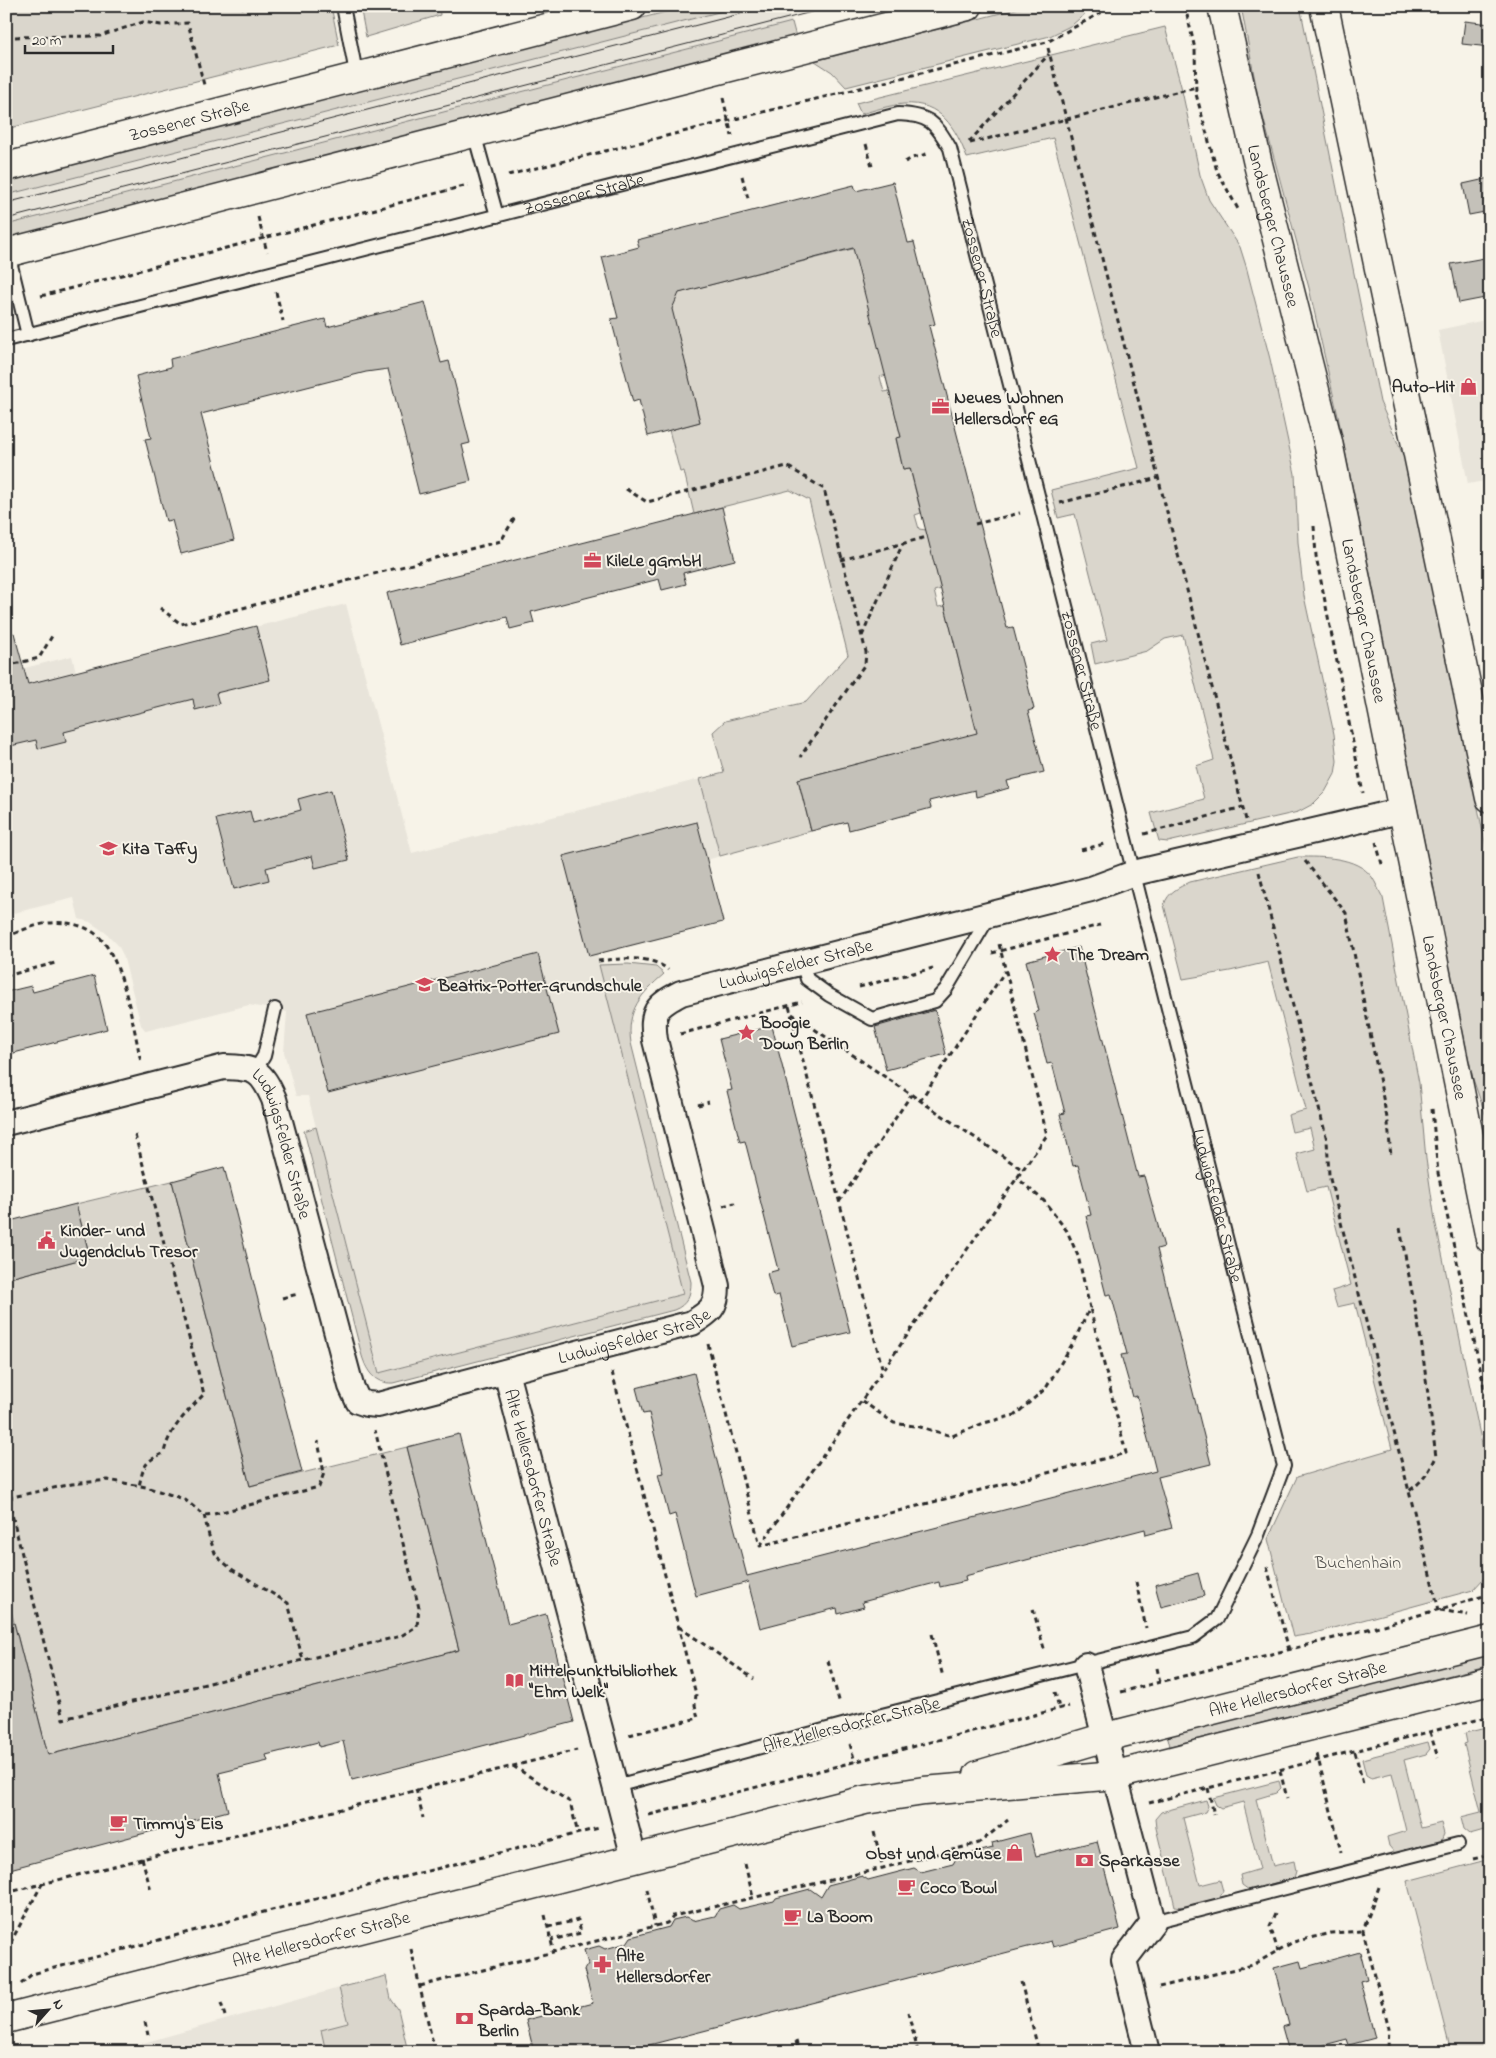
<svg xmlns="http://www.w3.org/2000/svg" width="1496" height="2058" viewBox="0 0 1496 2058" font-family="'Indie Flower',sans-serif">
	<rect width="100%" height="100%" fill="#f7f3e8"/>
	<filter id="ink" filterUnits="userSpaceOnUse"><feTurbulence type="fractalNoise" baseFrequency=".02" numOctaves="2"/><feDisplacementMap in="SourceGraphic" scale="10" xChannelSelector="R" yChannelSelector="G"/><feConvolveMatrix kernelMatrix="1 2 1 2 8 2 1 2 1" color-interpolation-filters="sRGB"/></filter>
	<g filter="url(#ink)">
		<g fill="#e8e4da">
			<path d="M742 6H788L792 22 6 225V195Z"/>
			<path d="M1490 319V480L1468 484 1438 330Z"/>
			<path d="M346 604 412 853 700 779 720 856 707 860 723 922 597 955 683 1294 379 1373 308 1096H296L284 1052 287 1012 249 1005 146 1031 141 1025 123 955 118 945 106 933 90 922 79 919 74 898 6 915V690L21 669 72 656 76 672Z"/>
			<path d="M366 1981 384 2052H111L339 1988Z"/>
		</g>
		<g fill="#dad6cc" stroke="#82807c">
			<path d="M6 6H241L242 9 256 6H331L339 45 6 129Z"/>
			<path d="M360 6H439L440 15 366 37Z"/>
			<path d="M689 6H742L6 195V181Z"/>
			<path d="M1028 6H1094L1072 25 1050 36 846 87 832 72 815 61Z"/>
			<path d="M1241 6H1300L1380 402 1406 462 1490 866V1128L1473 1079 1466 1047 1338 416 1309 288 1259 102Z"/>
			<path d="M792 22 796 37 6 239V225Z"/>
			<path d="M1165 27 1181 86 1200 175 1209 200 1240 247 1246 266 1270 359 1295 474 1298 542 1304 596 1334 734 1337 761 1335 774 1325 792 1313 804 1298 812 1168 842 1159 841 1151 813 1204 799 1196 766 1214 760 1183 635 1165 639 1147 651 1095 664 1091 644 1107 640 1075 514 1058 518 1051 490 1139 468 1053 138 967 158C956 128 940 101 904 104 890 105 875 110 861 114L856 103Z"/>
			<path d="M864 246 886 375 880 377 884 392 890 391 901 437 896 439 903 469 910 468 921 513 915 515 919 529 926 530 941 589 934 591 938 607 945 606 971 709 988 731 798 779 811 831 720 856 700 779 724 773 713 732 725 721 806 702 848 655 809 500 790 490 694 514 684 471 680 472 669 430 700 422 674 319 658 298Z"/>
			<path d="M1298 857C1322 857 1356 856 1372 877 1376 883 1379 891 1383 898L1419 1083 1426 1159 1435 1220 1490 1483V1563L1484 1578 1473 1590 1311 1634 1293 1637 1268 1539 1297 1477 1392 1449 1355 1303 1337 1307 1332 1291 1351 1285 1326 1187 1307 1191 1297 1154 1315 1149 1310 1128 1292 1132 1288 1115 1306 1110 1268 962 1230 971 1183 979 1164 905C1168 892 1178 888 1190 882Z"/>
			<path d="M628 964 656 967 664 974C641 994 626 1010 631 1043L691 1282C691 1295 687 1305 674 1310L393 1383C375 1384 367 1372 362 1356L304 1131 316 1127 379 1373 683 1294 599 965Z"/>
			<path d="M172 1181 250 1486 407 1447 459 1650 48 1755 6 1591V1279L90 1257 76 1204Z"/>
			<path d="M1490 1653V1665L1170 1746 1167 1734Z"/>
			<path d="M1490 1727V1853L1484 1830 1470 1834 1464 1829 1461 1817 1481 1812 1464 1744 1467 1743 1465 1733Z"/>
			<path d="M1428 1742 1430 1749 1426 1754 1404 1760 1421 1828 1441 1823 1444 1834 1441 1841 1395 1853 1389 1846 1387 1837 1406 1831 1392 1773 1371 1778 1366 1775 1362 1759Z"/>
			<path d="M1279 1781 1281 1788 1276 1793 1256 1799 1273 1866 1294 1861 1296 1871 1294 1878 1249 1890 1242 1885 1240 1875 1260 1869 1243 1802 1221 1808 1216 1805 1213 1798Z"/>
			<path d="M1206 1800 1208 1806 1205 1812 1183 1818 1200 1885 1220 1880 1223 1891 1219 1898 1182 1907 1175 1906 1156 1828 1155 1819 1161 1812Z"/>
			<path d="M1490 1859V2052H1451L1407 1881Z"/>
			<path d="M386 1976 391 1999 398 2009 408 2052H326L321 2030 348 2023 339 1988Z"/>
		</g>
		<g fill="#c4c1b9" stroke="#2b2b2b">
			<path d="M1465 21 1490 24V47L1462 44Z"/>
			<path d="M1490 178V211L1469 215 1463 184Z"/>
			<path d="M893 182 908 243 914 242 935 324 929 326 1007 628 1013 627 1021 658 1034 709 1028 711 1044 772 1007 781 1009 788 992 793 976 797 975 790 929 801 931 808 880 822 849 830 847 822 811 831 798 779 977 733 910 468 903 469 896 438 901 437 853 248 679 293 672 309 700 422 648 436 639 400 633 402 611 319 618 318 602 257 639 247 637 240 854 185 856 191Z"/>
			<path d="M1490 257V297L1459 303 1451 264Z"/>
			<path d="M425 302 441 363 449 361 470 443 462 445 471 481 419 494 388 369 366 372 201 414 234 540 181 554 172 520 166 521 145 439 151 438 136 376 171 367 170 359 293 327 325 319 327 327Z"/>
			<path d="M722 507 735 560 683 573 686 584 662 590 659 579 531 612 534 623 510 629 507 617 400 645 387 593Z"/>
			<path d="M256 626 270 680 216 693 219 704 195 710 193 699 64 732 66 742 38 749 36 740 6 747V634L14 633 28 684Z"/>
			<path d="M331 790 349 860 315 868 312 856 266 868 269 880 234 889 216 819 250 811 253 823 301 810 298 799Z"/>
			<path d="M697 822 723 922 589 956 563 856Z"/>
			<path d="M1079 947 1138 1177 1144 1176 1164 1247 1157 1249 1211 1464 1158 1477 1172 1528 1146 1535 1145 1529 965 1576 966 1581 940 1587 939 1582 862 1602 864 1607 838 1614 837 1608 760 1628 748 1582 696 1596 675 1514 669 1516 658 1474 664 1473 649 1413 643 1414 636 1388 694 1373 747 1576 1156 1471 1137 1396 1133 1397 1121 1355 1127 1354 1111 1294 1106 1295 1086 1216 1091 1215 1078 1165 1073 1166 1060 1114 1065 1113 1052 1063 1047 1064 1034 1013 1039 1011 1026 961Z"/>
			<path d="M538 954 559 1034 328 1093 307 1013Z"/>
			<path d="M94 976 107 1029 6 1055V992L31 986 33 992Z"/>
			<path d="M935 1010 946 1054 886 1070 875 1027Z"/>
			<path d="M772 1026 850 1332 792 1346 779 1295 773 1296 767 1273 778 1270 745 1141 740 1142 727 1091 732 1090 719 1039Z"/>
			<path d="M224 1167 302 1472 250 1486 172 1181Z"/>
			<path d="M76 1204 90 1257 6 1279V1222Z"/>
			<path d="M459 1434 508 1624 546 1614 574 1722 352 1780 343 1741 319 1747 318 1742 266 1755 268 1761 219 1773 228 1811 6 1870V1624L14 1623 48 1755 459 1650 407 1447Z"/>
			<path d="M1198 1573 1204 1596 1161 1607 1155 1585Z"/>
			<path d="M1030 1833 1036 1856 1097 1841 1120 1929 1053 1947 1051 1941 622 2052H534L526 2020 593 2003 584 1970 588 1964 584 1950 599 1946 605 1949 627 1943 631 1937 669 1927 673 1920 686 1917 693 1921 715 1916 719 1909 733 1905 739 1909 774 1901 776 1898 810 1889 821 1897 828 1885 862 1876 868 1880 914 1868 921 1872 953 1864 957 1857 993 1848 992 1843Z"/>
			<path d="M1360 1952 1367 1979 1360 1981 1375 2038 1349 2045 1347 2039 1298 2052H1289L1282 2027 1289 2025 1274 1968 1300 1961 1302 1968Z"/>
		</g>
		<g fill="none" stroke-linecap="round" stroke-linejoin="round">
			<defs>
				<g id="service">
					<path d="M343 6 357 78"/>
					<path d="M474 133 497 216"/>
					<path d="M8 253 28 335"/>
					<path id="s1" d="M6 340 898 114C929 115 935 122 950 148L1284 1466 1258 1535 1217 1619 1193 1637 846 1724 616 1786"/>
					<path d="M802 962 807 979 829 995 872 1019 935 1001 946 989 990 915"/>
					<path d="M254 1072 264 1056 275 1009"/>
					<path d="M1153 1922 1458 1844"/>
				</g>
				<g id="minor">
					<path id="s2" d="M6 1123 224 1067C256 1068 261 1070 274 1099L351 1386 358 1401 367 1404 378 1405 692 1323C710 1312 717 1307 717 1286L655 1040C651 1011 656 1006 681 993L1091 889 1134 873 1404 810"/>
					<path id="s3" d="M506 1372 634 1858"/>
					<path d="M1086 1665 1153 1922 1124 1960 1147 2052"/>
				</g>
				<g id="tertiary">
					<path id="s4" d="M6 167 632 6"/>
					<path d="M6 253 968 6"/>
					<path id="s5" d="M978 1775 1106 1737 1490 1640"/>
					<path id="s6" d="M6 2019 865 1800 924 1791 1116 1775 1490 1681"/>
				</g>
				<g id="primary">
					<path id="s7" d="M1222 6 1258 164 1328 442 1490 1239"/>
					<path d="M1324 6 1490 798"/>
				</g>
			</defs>
			<use href="#service" stroke="#2b2b2b" stroke-width="16"/>
			<use href="#minor" stroke="#2b2b2b" stroke-width="28"/>
			<use href="#tertiary" stroke="#2b2b2b" stroke-width="31"/>
			<use href="#primary" stroke="#2b2b2b" stroke-width="31"/>
			<g stroke="#2b2b2b" stroke-width="3" stroke-dasharray="5 4" stroke-linecap="butt">
				<path d="M1185 6 1195 49 1196 94 1217 171 1238 209"/>
				<path d="M6 37 100 36 143 22 161 25 188 23 204 85"/>
				<path d="M1048 48 1246 820"/>
				<path d="M723 98 732 136"/>
				<path d="M969 142 1049 54"/>
				<path d="M970 143 1196 87"/>
				<path d="M866 144 873 170"/>
				<path d="M905 162 912 158 930 153"/>
				<path d="M508 175 1047 42 1106 10 1110 6"/>
				<path d="M742 176 749 202"/>
				<path d="M258 217 267 252"/>
				<path d="M276 292 283 321"/>
				<path d="M41 296 468 185"/>
				<path d="M626 489 647 502 787 466 824 489 866 652 865 664 800 757"/>
				<path d="M1060 503 1158 478"/>
				<path d="M975 524 1020 513"/>
				<path d="M1314 526 1316 556 1363 793"/>
				<path d="M841 560 927 537"/>
				<path d="M160 608 181 624 501 541 515 517"/>
				<path d="M862 636 903 543"/>
				<path d="M6 666 39 658 52 636"/>
				<path d="M1144 834 1243 807"/>
				<path d="M1376 842 1383 868"/>
				<path d="M1081 850 1104 844"/>
				<path d="M1305 861 1346 913 1388 1123 1391 1157"/>
				<path d="M1259 872 1327 1140 1329 1175 1439 1610"/>
				<path d="M6 937C20 931 36 924 50 923 66 921 86 925 98 936 123 958 134 1029 141 1062"/>
				<path d="M992 953 1100 925"/>
				<path d="M598 961C619 959 651 954 668 970"/>
				<path d="M6 976 55 963"/>
				<path d="M859 987 933 968"/>
				<path d="M789 1006 883 1371"/>
				<path d="M792 1014 1023 1170"/>
				<path d="M680 1034 802 1002"/>
				<path d="M920 1101 1005 971"/>
				<path d="M698 1105 709 1102"/>
				<path d="M1432 1109 1438 1173 1490 1414"/>
				<path d="M135 1135 204 1394C188 1411 168 1430 164 1453 144 1462 144 1465 139 1486"/>
				<path d="M839 1202 911 1095"/>
				<path d="M723 1206 735 1203"/>
				<path d="M1400 1228 1421 1340 1436 1457C1429 1472 1423 1481 1409 1491"/>
				<path d="M282 1298 298 1294"/>
				<path d="M708 1344 760 1546 1126 1453 1090 1308"/>
				<path d="M612 1372 696 1694 695 1705 698 1718 629 1735"/>
				<path d="M862 1401 894 1423 920 1427 952 1436 984 1423 1015 1415 1046 1388 1074 1341 1090 1308 1078 1256 1067 1231 1044 1201 1017 1178"/>
				<path d="M6 1490 63 1719 401 1636 417 1626 419 1608 375 1430"/>
				<path d="M8 1498 72 1484 108 1480 146 1487 184 1499 204 1515 214 1514 319 1487 324 1473 318 1441"/>
				<path d="M204 1515 209 1536 216 1556 233 1570 288 1603 303 1660"/>
				<path d="M760 1546 1047 1135 999 944"/>
				<path d="M1267 1567 1289 1650"/>
				<path d="M1136 1582 1146 1628"/>
				<path d="M1033 1609 1045 1652"/>
				<path d="M1440 1610 1468 1615"/>
				<path d="M679 1627 754 1679"/>
				<path d="M932 1634 943 1677"/>
				<path d="M828 1661 840 1704"/>
				<path d="M1157 1668 1160 1682"/>
				<path d="M1055 1692 1059 1708"/>
				<path d="M1121 1692C1244 1660 1368 1632 1490 1594"/>
				<path d="M1430 1732 1438 1758"/>
				<path d="M850 1744 855 1762"/>
				<path d="M1355 1752 1363 1784"/>
				<path d="M1317 1754 1341 1852"/>
				<path d="M513 1766 570 1802 578 1834"/>
				<path d="M1280 1771 1287 1798"/>
				<path d="M1208 1788 1214 1815"/>
				<path d="M416 1789 423 1818"/>
				<path d="M1149 1803 1484 1718 1490 1713"/>
				<path d="M649 1815 1069 1706"/>
				<path d="M874 1832 883 1868"/>
				<path d="M142 1858 151 1891"/>
				<path d="M1473 1859 1490 1855"/>
				<path d="M745 1864 753 1897"/>
				<path d="M1379 1887 1363 1931 1389 2028 1388 2047 1385 2052"/>
				<path d="M647 1889 655 1926"/>
				<path d="M6 1893 577 1750"/>
				<path d="M1275 1914 1270 1926 1278 1951"/>
				<path d="M545 1915 554 1953"/>
				<path d="M548 1927 578 1920 581 1933 551 1940"/>
				<path d="M411 1949 435 2052"/>
				<path d="M6 1951 42 1884"/>
				<path d="M1021 1982 1039 2052"/>
				<path d="M21 1984 32 1974 256 1914 599 1828"/>
				<path d="M420 1986 667 1923 673 1916 883 1868 979 1843 1008 1820"/>
				<path d="M1159 1987 1253 1965 1293 1942 1331 1933 1363 1931"/>
				<path d="M221 2003 225 2016"/>
				<path d="M908 2012 918 2052"/>
				<path d="M145 2022 148 2035"/>
				<path d="M796 2041 799 2052"/>
			</g>
			<use href="#service" stroke="#f7f3e8" stroke-width="12"/>
			<use href="#minor" stroke="#f7f3e8" stroke-width="24"/>
			<use href="#tertiary" stroke="#f7f3e8" stroke-width="28"/>
			<use href="#primary" stroke="#f7f3e8" stroke-width="28"/>
			<g stroke="#2b2b2b" stroke-width="1">
				<path d="M6 203 771 6"/>
				<path d="M6 219 835 6"/>
			</g>
		</g>
	</g>
	<defs>
		<symbol id="shop-bare" viewBox="-9 -9 18 18"><path d="M-5-2.5h2.3a2.7 3.5 0 0 1 5.4 0H5L5.5 6h-11ZM-1.5-2.5h3a1.5 2.3 0 0 0-3 0Z" fill="#d1495b" stroke="#f7f3e8" stroke-width="2.5" paint-order="stroke"/></symbol>
		<symbol id="office-bare" viewBox="-9 -9 18 18"><path d="M-6-3h4V-5.5h4V-3h4V5H-6ZM-1-4.5V-3h2v-1.5ZM-6 0V1H6V0Z" fill="#d1495b" stroke="#f7f3e8" stroke-width="2.5" paint-order="stroke"/></symbol>
		<symbol id="school-bare" viewBox="-9 -9 18 18"><path d="M0-5L7-2L0 1L-7-2ZM-4 1L0 2.5L4 1V4Q0 6-4 4Z" fill="#d1495b" stroke="#f7f3e8" stroke-width="2.5" paint-order="stroke"/></symbol>
		<symbol id="sight-bare" viewBox="-9 -9 18 18"><path d="M0-6L1.8-2.2L6-1.7L2.9 1.2L3.7 5.4L0 3.3L-3.7 5.4L-2.9 1.2L-6-1.7L-1.8-2.2Z" fill="#d1495b" stroke="#f7f3e8" stroke-width="2.5" paint-order="stroke"/></symbol>
		<symbol id="civic-bare" viewBox="-9 -9 18 18"><path d="M-.6-6.5H3V-4.5H.6V-3L4-1V1h2V6H-6V1h2V-1L-.6-3ZM-1.2 2.5V6h2.4V2.5Z" fill="#d1495b" stroke="#f7f3e8" stroke-width="2.5" paint-order="stroke"/></symbol>
		<symbol id="library-bare" viewBox="-9 -9 18 18"><path d="M-6-4Q-3-5.5-.7-3.5V5Q-3 3-6 4ZM6-4Q3-5.5 .7-3.5V5Q3 3 6 4Z" fill="#d1495b" stroke="#f7f3e8" stroke-width="2.5" paint-order="stroke"/></symbol>
		<symbol id="cafe-bare" viewBox="-9 -9 18 18"><path d="M-5.5-4.5H6V0H3Q3 3.5 0 3.5H-2.5Q-5.5 3.5-5.5 0ZM3-3.2v2h1.7v-2ZM-6 4.5H4V6H-6Z" fill="#d1495b" stroke="#f7f3e8" stroke-width="2.5" paint-order="stroke"/></symbol>
		<symbol id="bank-bare" viewBox="-9 -9 18 18"><path d="M-6-4H6V4H-6ZM0-2.3a2.3 2.3 0 1 0 0 4.6a2.3 2.3 0 1 0 0-4.6Z" fill="#d1495b" stroke="#f7f3e8" stroke-width="2.5" paint-order="stroke"/></symbol>
		<symbol id="pharmacy-bare" viewBox="-9 -9 18 18"><path d="M-2-6h4v4h4v4h-4v4h-4v-4h-4v-4h4Z" fill="#d1495b" stroke="#f7f3e8" stroke-width="2.5" paint-order="stroke"/></symbol>
	</defs>
	<g fill-rule="evenodd">
		<use href="#shop-bare" x="1456" y="374" width="25" height="25"/>
		<use href="#office-bare" x="928" y="394" width="25" height="25"/>
		<use href="#office-bare" x="580" y="548" width="25" height="25"/>
		<use href="#school-bare" x="96" y="836" width="25" height="25"/>
		<use href="#sight-bare" x="1040" y="942" width="25" height="25"/>
		<use href="#school-bare" x="412" y="972" width="25" height="25"/>
		<use href="#sight-bare" x="734" y="1020" width="25" height="25"/>
		<use href="#civic-bare" x="34" y="1228" width="25" height="25"/>
		<use href="#library-bare" x="502" y="1668" width="25" height="25"/>
		<use href="#cafe-bare" x="106" y="1810" width="25" height="25"/>
		<use href="#shop-bare" x="1002" y="1840" width="25" height="25"/>
		<use href="#bank-bare" x="1072" y="1848" width="25" height="25"/>
		<use href="#cafe-bare" x="894" y="1874" width="25" height="25"/>
		<use href="#cafe-bare" x="780" y="1904" width="25" height="25"/>
		<use href="#pharmacy-bare" x="590" y="1952" width="25" height="25"/>
		<use href="#bank-bare" x="452" y="2006" width="25" height="25"/>
	</g>
	<g text-anchor="middle" stroke-width="4" stroke-linejoin="round" paint-order="stroke">
		<g font-size="18" fill="#2b2b2b" stroke="#f7f3e8">
			<text dy="6" stroke="none"><textPath href="#s4" startOffset="189">Zossener Straße</textPath></text>
			<text dy="6" stroke="none"><textPath href="#s1" startOffset="596">Zossener Straße</textPath></text>
			<text dy="6" stroke="none"><textPath href="#s7" startOffset="226">Landsberger Chaussee</textPath></text>
			<text dy="6" stroke="none"><textPath href="#s1" startOffset="1120">Zossener Straße</textPath></text>
			<text dy="6" stroke="none"><textPath href="#s7" startOffset="631">Landsberger Chaussee</textPath></text>
			<text dy="6" stroke="none"><textPath href="#s1" startOffset="1525">Zossener Straße</textPath></text>
			<text dy="6" stroke="none"><textPath href="#s2" startOffset="1429">Ludwigsfelder Straße</textPath></text>
			<text dy="6" stroke="none"><textPath href="#s7" startOffset="1036">Landsberger Chaussee</textPath></text>
			<text dy="6" stroke="none"><textPath href="#s2" startOffset="335">Ludwigsfelder Straße</textPath></text>
			<text dy="6" stroke="none"><textPath href="#s1" startOffset="2078">Ludwigsfelder Straße</textPath></text>
			<text dy="6" stroke="none"><textPath href="#s2" startOffset="890">Ludwigsfelder Straße</textPath></text>
			<text dy="6" stroke="none"><textPath href="#s3" startOffset="109">Alte Hellersdorfer Straße</textPath></text>
			<text dy="6" stroke="none"><textPath href="#s5" startOffset="331">Alte Hellersdorfer Straße</textPath></text>
			<text transform="translate(851 1724) rotate(-14)" y="6">Alte Hellersdorfer Straße</text>
			<text dy="6" stroke="none"><textPath href="#s6" startOffset="325">Alte Hellersdorfer Straße</textPath></text>
		</g>
		<g font-size="18" font-weight="bold" fill="#2b2b2b" stroke="#f7f3e8" text-anchor="start">
			<text x="1455" y="392" text-anchor="end">Auto-Hit</text>
			<text x="954" y="403">Neues Wohnen<tspan x="954" dy="21">Hellersdorf eG</tspan></text>
			<text x="606" y="566">KileLe gGmbH</text>
			<text x="122" y="854">Kita Taffy</text>
			<text x="1067" y="960">The Dream</text>
			<text x="438" y="991">Beatrix-Potter-Grundschule</text>
			<text x="760" y="1028">Boogie<tspan x="760" dy="21">Down Berlin</tspan></text>
			<text x="60" y="1236">Kinder- und<tspan x="60" dy="21">Jugendclub Tresor</tspan></text>
			<text x="529" y="1676">Mittelpunktbibliothek<tspan x="529" dy="21">"Ehm Welk"</tspan></text>
			<text x="133" y="1829">Timmy's Eis</text>
			<text x="1001" y="1859" text-anchor="end">Obst und Gemüse</text>
			<text x="1099" y="1866">Sparkasse</text>
			<text x="920" y="1893">Coco Bowl</text>
			<text x="807" y="1922">La Boom</text>
			<text x="616" y="1961">Alte<tspan x="616" dy="21">Hellersdorfer</tspan></text>
			<text x="478" y="2015">Sparda-Bank<tspan x="478" dy="21">Berlin</tspan></text>
		</g>
		<g font-size="18" fill="#575653" stroke="#f7f3e8">
			<text x="1358" y="1568">Buchenhain</text>
		</g>
	</g>
	<rect width="1496" height="2058" fill="none" stroke="#f7f3e8" stroke-width="25"/>
	<rect x="12" y="12" width="1471" height="2033" fill="none" stroke="#2b2b2b" stroke-width="2" filter="url(#ink)"/>
	<g transform="translate(48 2010) rotate(63)" stroke="#f7f3e8" stroke-width="4" paint-order="stroke">
	<path d="M0-4L9 19L0 12L-9 19Z" fill="#2b2b2b"/>
	<text y="-8" font-size="14" font-weight="bold" text-anchor="middle" fill="#2b2b2b">N</text>
	</g>
	<path d="M25 45v8h88v-8" fill="none" stroke="#2b2b2b" stroke-width="2.5"/>
	<text x="32" y="45" font-size="15" fill="#2b2b2b" stroke="#f7f3e8" stroke-width="4" paint-order="stroke">20 m</text>
</svg>
